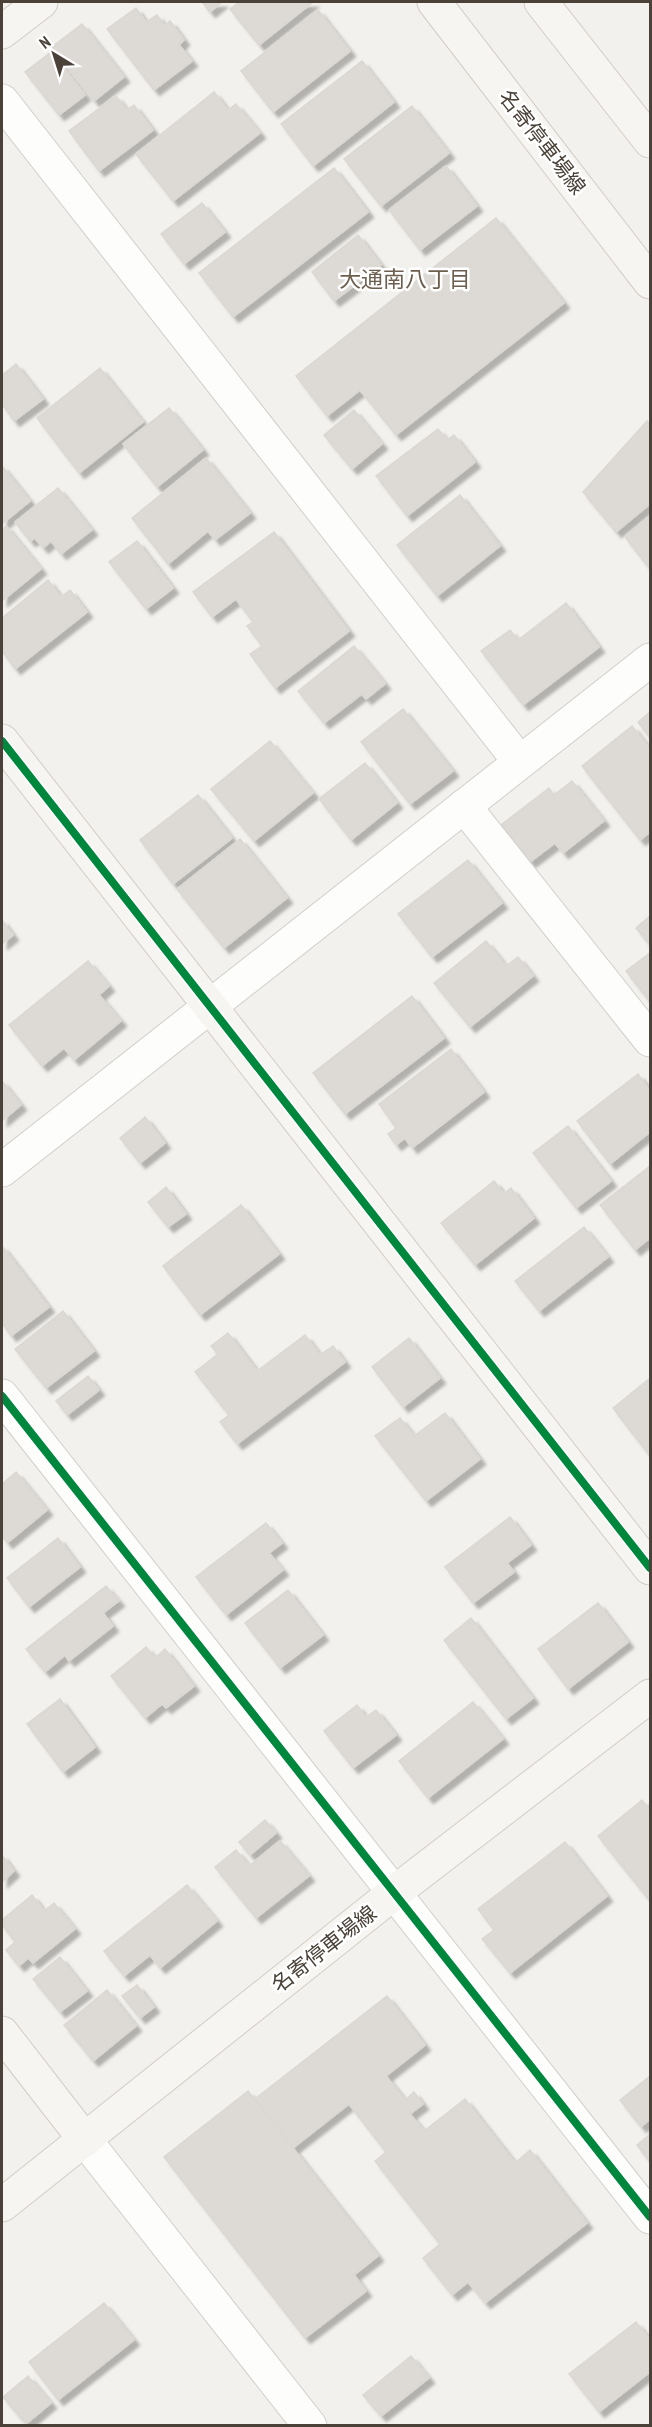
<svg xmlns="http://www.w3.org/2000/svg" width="652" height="2427" viewBox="0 0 652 2427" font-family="'PT Sans Narrow','Noto Sans JP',sans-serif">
	<defs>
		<filter id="shadow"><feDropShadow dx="5.5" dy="5.5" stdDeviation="1.5" flood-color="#0004"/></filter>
	</defs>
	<rect width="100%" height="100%" fill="#f3f1ed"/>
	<g fill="#dddad6" stroke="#dbd8d3" stroke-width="1.5" filter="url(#shadow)">
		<path d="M202 2H222L210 12Z"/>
		<path d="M239 2H313L259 45 230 9Z"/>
		<path d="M136 8 146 22 157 15 165 26 170 21 184 40 179 45 192 61 154 90 107 29Z"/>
		<path d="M318 10 350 51 273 112 241 71Z"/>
		<path d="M82 24 124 77 94 101 52 47Z"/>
		<path d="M51 52 85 95 59 115 25 72Z"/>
		<path d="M362 61 394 102 313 166 281 124Z"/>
		<path d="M214 92 228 110 236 104 260 133 173 201 136 154Z"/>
		<path d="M116 96 127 110 134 105 153 130 99 171 69 131Z"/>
		<path d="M412 106 449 153 381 206 344 159Z"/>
		<path d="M446 166 477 206 420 250 389 210Z"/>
		<path d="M334 168 368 212 233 317 199 273Z"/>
		<path d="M202 203 225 232 184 264 161 234Z"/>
		<path d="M496 218 564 303 396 435 360 390 327 416 296 376Z"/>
		<path d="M358 235 381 265 334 301 312 272Z"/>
		<path d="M16 364 43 399 14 421 2 404V375Z"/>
		<path d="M100 368 143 422 79 473 37 418Z"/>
		<path d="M169 408 203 450 157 487 123 444Z"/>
		<path d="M354 410 382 444 352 469 324 435Z"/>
		<path d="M647 421 650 425V504L616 532 583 492Z"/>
		<path d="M438 429 447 440 454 435 475 462 407 516 376 476Z"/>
		<path d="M206 458 250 513 215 540 208 531 168 564 132 518Z"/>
		<path d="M2 466 30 501 2 524Z"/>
		<path d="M58 488 92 530 61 554 51 541 43 548 35 538 30 541 15 522Z"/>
		<path d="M460 495 500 546 437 596 397 545Z"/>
		<path d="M650 516V569L625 537Z"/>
		<path d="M6 526 41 569 2 601V530Z"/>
		<path d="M274 532 349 631 275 688 250 654 262 646 247 626 253 622 236 599 212 617 193 592Z"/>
		<path d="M137 541 173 588 146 609 109 562Z"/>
		<path d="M48 580 61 597 70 590 87 612 15 669 2 651V618Z"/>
		<path d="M566 603 599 647 523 705 481 651 510 630 518 640Z"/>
		<path d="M354 646 385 684 366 699 362 694 324 723 298 691Z"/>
		<path d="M403 709 453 771 410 804 361 742Z"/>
		<path d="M650 712V738L638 722Z"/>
		<path d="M632 726 650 749V832L640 840 582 766Z"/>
		<path d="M270 741 313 793 254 841 211 789Z"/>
		<path d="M365 763 397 803 351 840 319 799Z"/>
		<path d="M572 781 604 821 563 853 555 843 530 862 501 825 549 788 554 795Z"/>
		<path d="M198 795 232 838 173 884 140 840Z"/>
		<path d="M240 839 287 898 224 948 177 889Z"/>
		<path d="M468 860 502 903 432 957 398 914Z"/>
		<path d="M650 916V945L636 928Z"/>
		<path d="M2 920 13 935 2 944Z"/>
		<path d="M486 941 506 966 518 957 533 976 470 1027 434 983Z"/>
		<path d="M650 953V1002L626 971Z"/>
		<path d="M88 961 109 986 99 995 121 1021 74 1060 64 1048 42 1066 9 1025Z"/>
		<path d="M412 996 444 1038 345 1114 313 1073Z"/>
		<path d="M451 1049 484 1092 412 1148 405 1138 396 1145 388 1134 396 1128 379 1104Z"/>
		<path d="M638 1074 650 1091V1132L610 1164 577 1121Z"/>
		<path d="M2 1081 21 1105 2 1121Z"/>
		<path d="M145 1117 165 1143 140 1163 120 1138Z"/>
		<path d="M568 1126 611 1181 576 1208 533 1153Z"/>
		<path d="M650 1166V1238L635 1250 600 1205Z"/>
		<path d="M494 1181 504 1194 511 1188 534 1218 475 1265 441 1223Z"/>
		<path d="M166 1187 186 1214 168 1227 148 1202Z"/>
		<path d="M241 1205 279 1254 200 1315 163 1266Z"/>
		<path d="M584 1227 608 1257 539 1311 515 1281Z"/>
		<path d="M2 1246 49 1307 11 1336 2 1323Z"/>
		<path d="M63 1311 94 1351 46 1388 15 1349Z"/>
		<path d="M228 1333 257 1371 305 1335 320 1355 333 1346 345 1362 237 1444 220 1422 229 1415 195 1372 218 1354 211 1346Z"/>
		<path d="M409 1338 440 1378 403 1407 372 1367Z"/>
		<path d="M88 1376 99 1390 67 1415 56 1401Z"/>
		<path d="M650 1378V1456L613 1408Z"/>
		<path d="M445 1413 480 1459 426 1501 375 1436 400 1418 414 1436Z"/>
		<path d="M16 1472 47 1510 7 1543 2 1536V1484Z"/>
		<path d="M510 1517 531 1545 507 1563 514 1572 473 1603 445 1567Z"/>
		<path d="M266 1523 282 1543 269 1553 283 1570 226 1615 196 1577Z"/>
		<path d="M58 1538 80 1567 29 1607 7 1578Z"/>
		<path d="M106 1586 119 1601 103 1613 113 1626 69 1661 65 1655 45 1672 26 1649Z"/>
		<path d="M288 1590 323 1635 280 1668 245 1623Z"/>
		<path d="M598 1603 628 1642 568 1689 538 1649Z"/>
		<path d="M471 1618 533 1698 506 1719 444 1640Z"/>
		<path d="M146 1647 155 1658 165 1649 194 1686 166 1708 162 1704 145 1718 111 1676Z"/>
		<path d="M60 1699 95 1747 63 1772 27 1724Z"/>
		<path d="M473 1702 503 1739 428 1798 399 1761Z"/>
		<path d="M357 1705 366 1717 376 1710 396 1735 353 1768 324 1731Z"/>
		<path d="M642 1800 650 1811V1901L598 1836Z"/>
		<path d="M265 1820 276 1833 250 1855 239 1842Z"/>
		<path d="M280 1841 309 1876 256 1918 215 1867 236 1850 249 1866Z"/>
		<path d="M565 1842 607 1896 510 1973 482 1939 494 1930 478 1909Z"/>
		<path d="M2 1855 14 1871 2 1882Z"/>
		<path d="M187 1885 217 1921 160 1968 150 1955 124 1976 104 1951Z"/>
		<path d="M32 1895 44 1911 54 1903 75 1929 33 1963 28 1958 19 1966 6 1950 15 1942 2 1925V1920Z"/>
		<path d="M60 1957 87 1991 60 2012 33 1979Z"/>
		<path d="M137 1985 154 2007 140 2018 122 1996Z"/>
		<path d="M107 1990 136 2026 93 2061 64 2025Z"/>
		<path d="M387 1996 425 2045 386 2076 405 2100 414 2092 423 2104 410 2114 424 2131 465 2099 515 2163 530 2150 587 2223 485 2303 468 2282 452 2295 423 2258 440 2244 375 2161 386 2152 349 2104 293 2148 255 2099Z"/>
		<path d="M650 2076V2119L641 2127 620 2100Z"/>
		<path d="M248 2091 378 2256 354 2275 366 2291 305 2338 164 2157Z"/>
		<path d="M650 2134V2162L637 2145Z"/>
		<path d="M104 2303 134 2340 58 2400 29 2362Z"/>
		<path d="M636 2322 650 2340V2372L599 2412 569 2374Z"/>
		<path d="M411 2356 429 2378 381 2416 363 2395Z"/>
		<path d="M28 2376 51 2403 26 2424 3 2397Z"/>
	</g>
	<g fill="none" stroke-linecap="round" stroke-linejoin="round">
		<defs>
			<g id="street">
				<path d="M2 101 519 761"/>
				<path d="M464 806 650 1040"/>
				<path d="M2 1170 650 660"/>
				<path d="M2 1396 650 2217"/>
				<path d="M85 2140 310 2426"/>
			</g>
			<g id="secondary">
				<path d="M434 2 650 282"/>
				<path d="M541 2 650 141"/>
				<path d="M2 32 41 2"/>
				<path d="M2 741 650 1568"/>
				<path d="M2 2033 85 2140"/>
				<path d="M2 2205 395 1892 650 1696"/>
			</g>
		</defs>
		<use href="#street" stroke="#d1cfcb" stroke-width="35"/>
		<use href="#secondary" stroke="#d2cdc4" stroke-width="35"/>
		<use href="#street" stroke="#fdfdfc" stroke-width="33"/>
		<use href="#secondary" stroke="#f7f5f1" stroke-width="33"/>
		<defs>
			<g id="cycleway">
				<path d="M2 741 650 1568"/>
				<path d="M2 1396 650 2217"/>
			</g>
		</defs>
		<use href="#cycleway" stroke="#fff" stroke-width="11"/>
		<use href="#cycleway" stroke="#00873e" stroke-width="8"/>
	</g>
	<g text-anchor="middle" stroke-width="5" stroke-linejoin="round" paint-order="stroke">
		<g font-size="21" fill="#4a4239" stroke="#fff">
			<text transform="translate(542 142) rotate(52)" y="7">名寄停車場線</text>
			<text transform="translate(324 1949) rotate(-38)" y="7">名寄停車場線</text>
		</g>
		<g font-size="22" fill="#6d5f50" stroke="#fff">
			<text x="405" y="287">大通南八丁目</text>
		</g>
	</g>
	<rect width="652" height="2427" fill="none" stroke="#4a4239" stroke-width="6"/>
	<g transform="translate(54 54) rotate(322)" stroke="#ffffff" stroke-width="4.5" paint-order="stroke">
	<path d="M0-4.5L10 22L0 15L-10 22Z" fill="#4a4239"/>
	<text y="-9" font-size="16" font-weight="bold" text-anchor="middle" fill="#4a4239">N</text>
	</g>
</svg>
